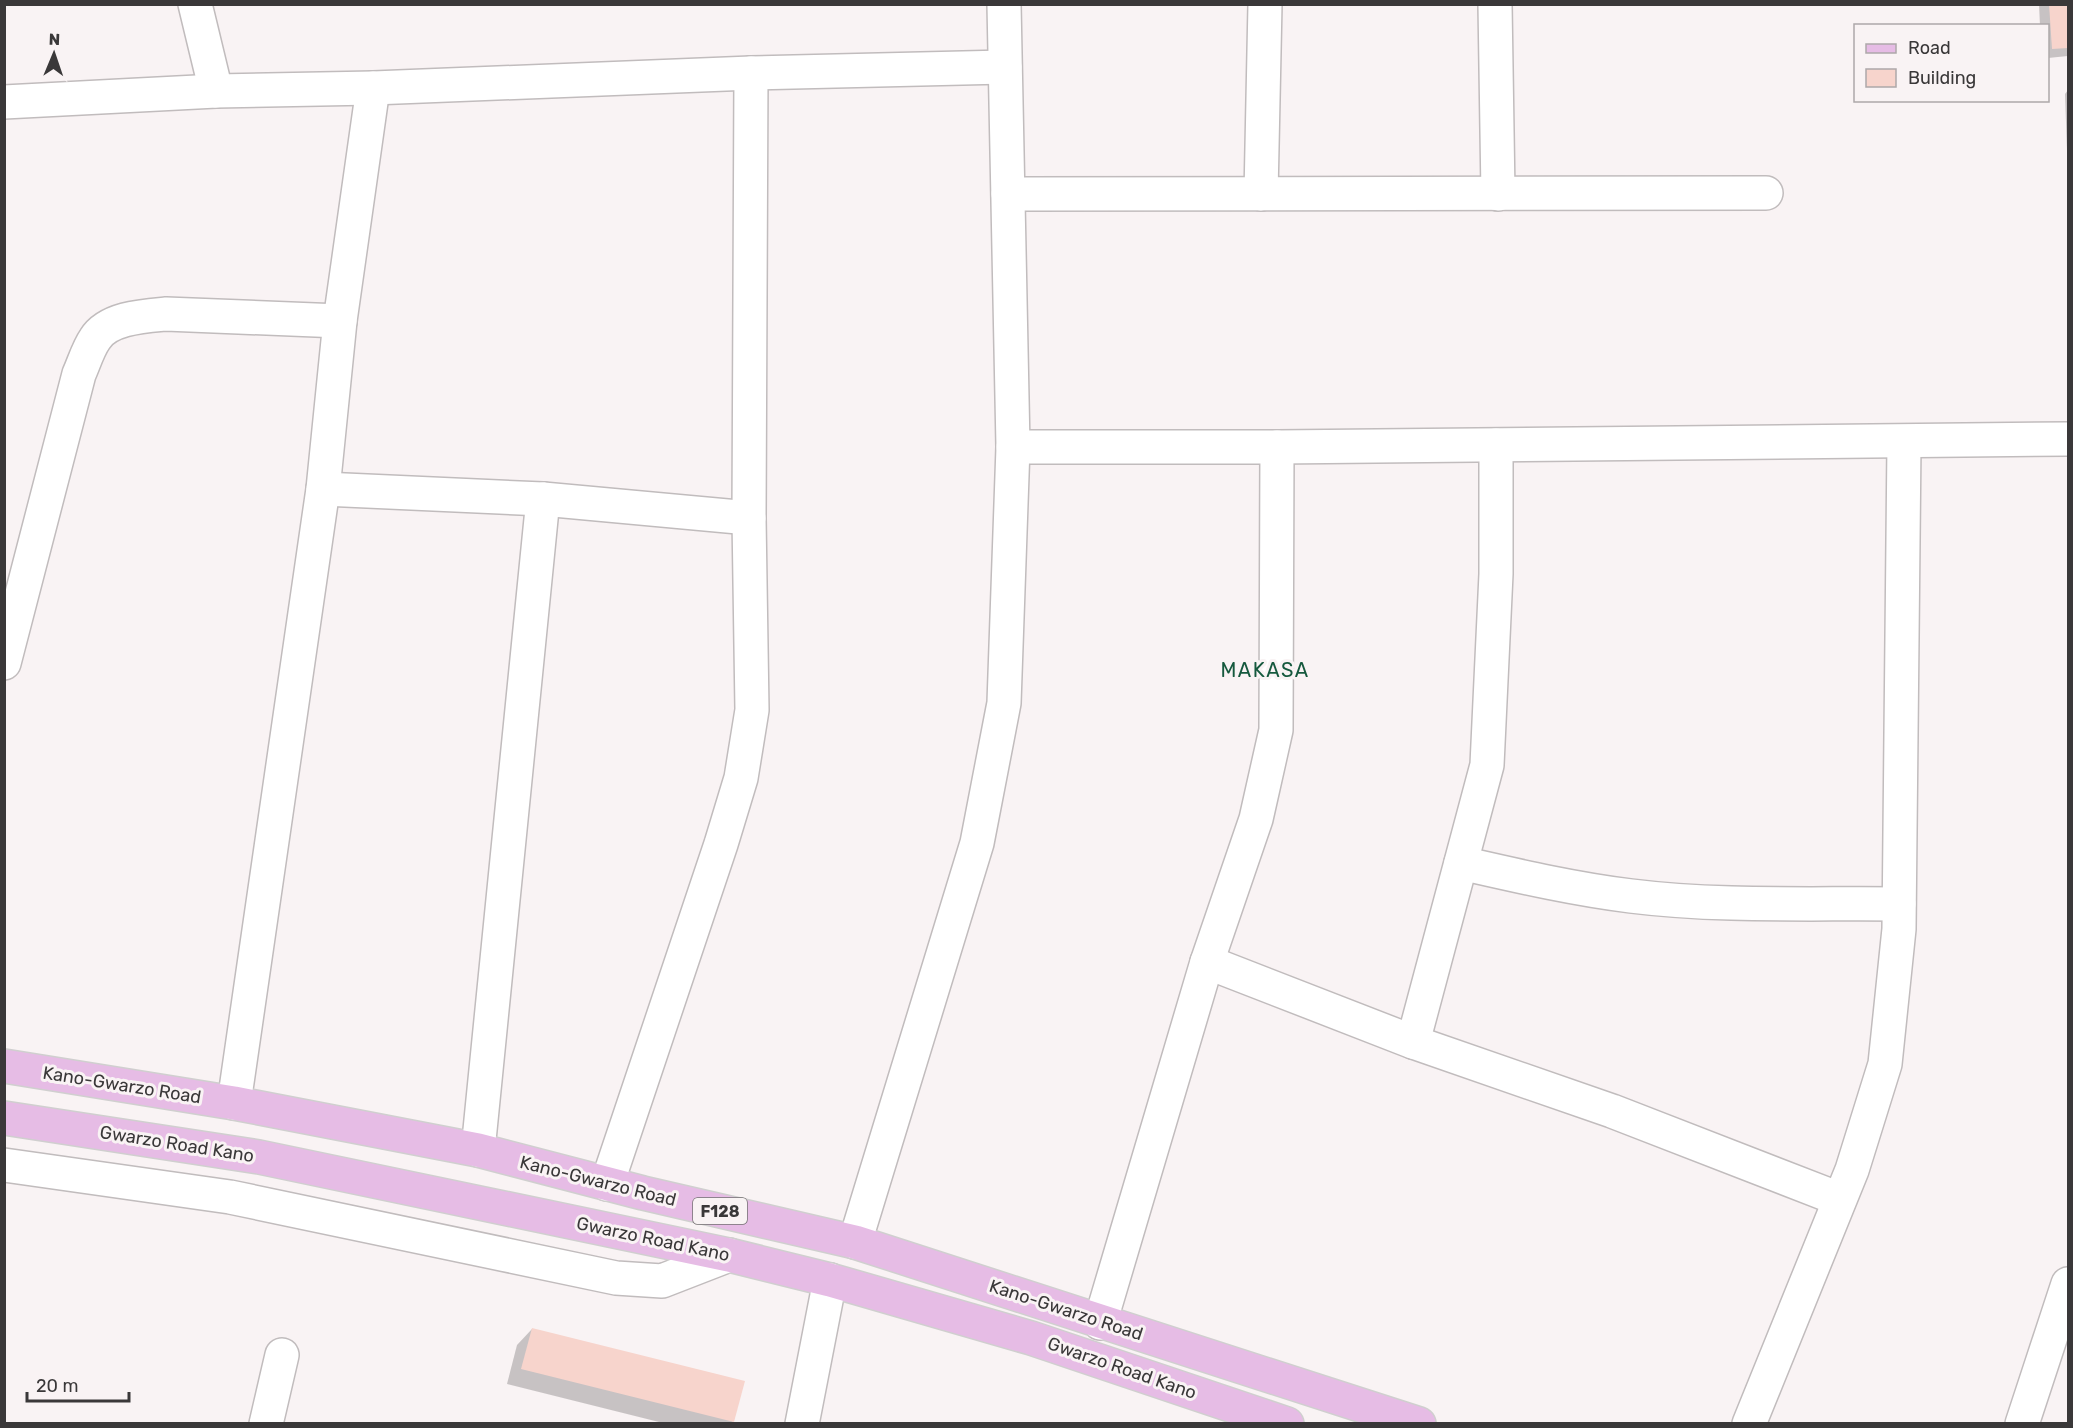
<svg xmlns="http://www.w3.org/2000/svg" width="2073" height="1428" viewBox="0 0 2073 1428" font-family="Rubik,sans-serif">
	<rect width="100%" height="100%" fill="#f9f3f4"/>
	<g fill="#0003">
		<path d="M2039 4H2068V56L2048 58V26H2040Z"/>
		<path d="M2068 90V180L2065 94Z"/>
		<path d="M532 1329 733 1421 731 1424H667L507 1384 517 1345Z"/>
	</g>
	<g fill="#f7d4cc">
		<path d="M2049 4H2068V48L2052 49Z"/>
		<path d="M532 1328 745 1381 734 1422 521 1369Z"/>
	</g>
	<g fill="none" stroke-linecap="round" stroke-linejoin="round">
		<defs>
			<g id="minor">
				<path d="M195 4 216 91"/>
				<path d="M1495 4 1498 194"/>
				<path d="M4 102 216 91 373 88 751 73 1005 67"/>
				<path d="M1008 194 1766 193"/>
				<path d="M1261 194 1265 4"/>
				<path d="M1013 447H1277L2068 439"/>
				<path d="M323 489 543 499 749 518"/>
				<path d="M4 663 79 374C84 363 88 349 95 339 108 318 144 316 166 314L340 321"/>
				<path d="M1461 863C1518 876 1574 889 1631 896 1719 907 1811 903 1899 904"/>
				<path d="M1207 962 1413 1042 1612 1111 1839 1199"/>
				<path d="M1413 1042 1487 765 1496 574V445"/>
				<path d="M234 1103 323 489 340 321 373 88"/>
				<path d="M478 1150 543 499"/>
				<path d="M4 1165 230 1197 616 1278 662 1281 729 1255"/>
				<path d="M607 1184 721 844 741 778 752 710 749 518 751 73"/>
				<path d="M855 1242 977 843 1004 703 1013 447 1004 4"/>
				<path d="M1100 1323 1207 962 1256 819 1276 730 1277 447"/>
				<path d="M266 1424 282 1355"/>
				<path d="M802 1424 830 1280"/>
				<path d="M1749 1424 1852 1170 1885 1064 1899 929 1904 443"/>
				<path d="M2022 1424 2068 1284"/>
			</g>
			<g id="major">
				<path d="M4 1066 234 1103 478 1150 643 1193 855 1242 1419 1424"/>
				<path d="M4 1118 259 1157 729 1255 830 1280 1031 1338 1287 1424"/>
			</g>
		</defs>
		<use href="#minor" stroke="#c1bcbd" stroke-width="36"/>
		<use href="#major" stroke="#d0cfcf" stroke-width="36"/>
		<use href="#minor" stroke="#fff" stroke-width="33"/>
		<use href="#major" stroke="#e6bce5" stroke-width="33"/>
	</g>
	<g text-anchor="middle" stroke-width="6" stroke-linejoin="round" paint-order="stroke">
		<rect fill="#f9f3f4" stroke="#737071" stroke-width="1.5" x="693" y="1198" width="54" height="26" rx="4.5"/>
		<g font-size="16" font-weight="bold" fill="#3a3839">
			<text x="720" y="1217">F128</text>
		</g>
		<g font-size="18" fill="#3a3839" stroke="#f9f3f4">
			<text transform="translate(122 1085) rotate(9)" y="6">Kano-Gwarzo Road</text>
			<text transform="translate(177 1144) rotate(9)" y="6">Gwarzo Road Kano</text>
			<text transform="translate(598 1181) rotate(14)" y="6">Kano-Gwarzo Road</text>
			<text transform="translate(653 1239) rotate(12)" y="6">Gwarzo Road Kano</text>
			<text transform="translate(1066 1310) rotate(18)" y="6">Kano-Gwarzo Road</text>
			<text transform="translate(1122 1368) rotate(19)" y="6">Gwarzo Road Kano</text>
		</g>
		<g font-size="20" letter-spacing="1.5" fill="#16593e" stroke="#f9f3f4">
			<text x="1265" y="677">MAKASA</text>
		</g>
	</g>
	<rect width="2073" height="1428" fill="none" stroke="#3a3839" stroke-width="12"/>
	<rect x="1854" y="24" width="195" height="78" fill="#f9f3f4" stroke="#ada8a9" stroke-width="1.5"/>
	<rect x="1866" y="44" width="30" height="9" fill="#e6bce5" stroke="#ada8a9" stroke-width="1.5"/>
	<text x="1908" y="54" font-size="18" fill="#3a3839">Road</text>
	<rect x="1866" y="69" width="30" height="18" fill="#f7d4cc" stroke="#ada8a9" stroke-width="1.5"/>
	<text x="1908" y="84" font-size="18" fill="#3a3839">Building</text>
	<g transform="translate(54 54) rotate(2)" stroke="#f9f3f4" stroke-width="4.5" paint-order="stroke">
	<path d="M0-4.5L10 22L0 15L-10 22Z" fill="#3a3839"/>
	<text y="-9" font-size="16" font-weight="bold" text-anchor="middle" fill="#3a3839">N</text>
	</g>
	<path d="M27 1392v9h102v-9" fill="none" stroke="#3a3839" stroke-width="3"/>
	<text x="36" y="1392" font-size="18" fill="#3a3839" stroke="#f9f3f4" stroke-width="4.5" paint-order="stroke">20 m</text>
</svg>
